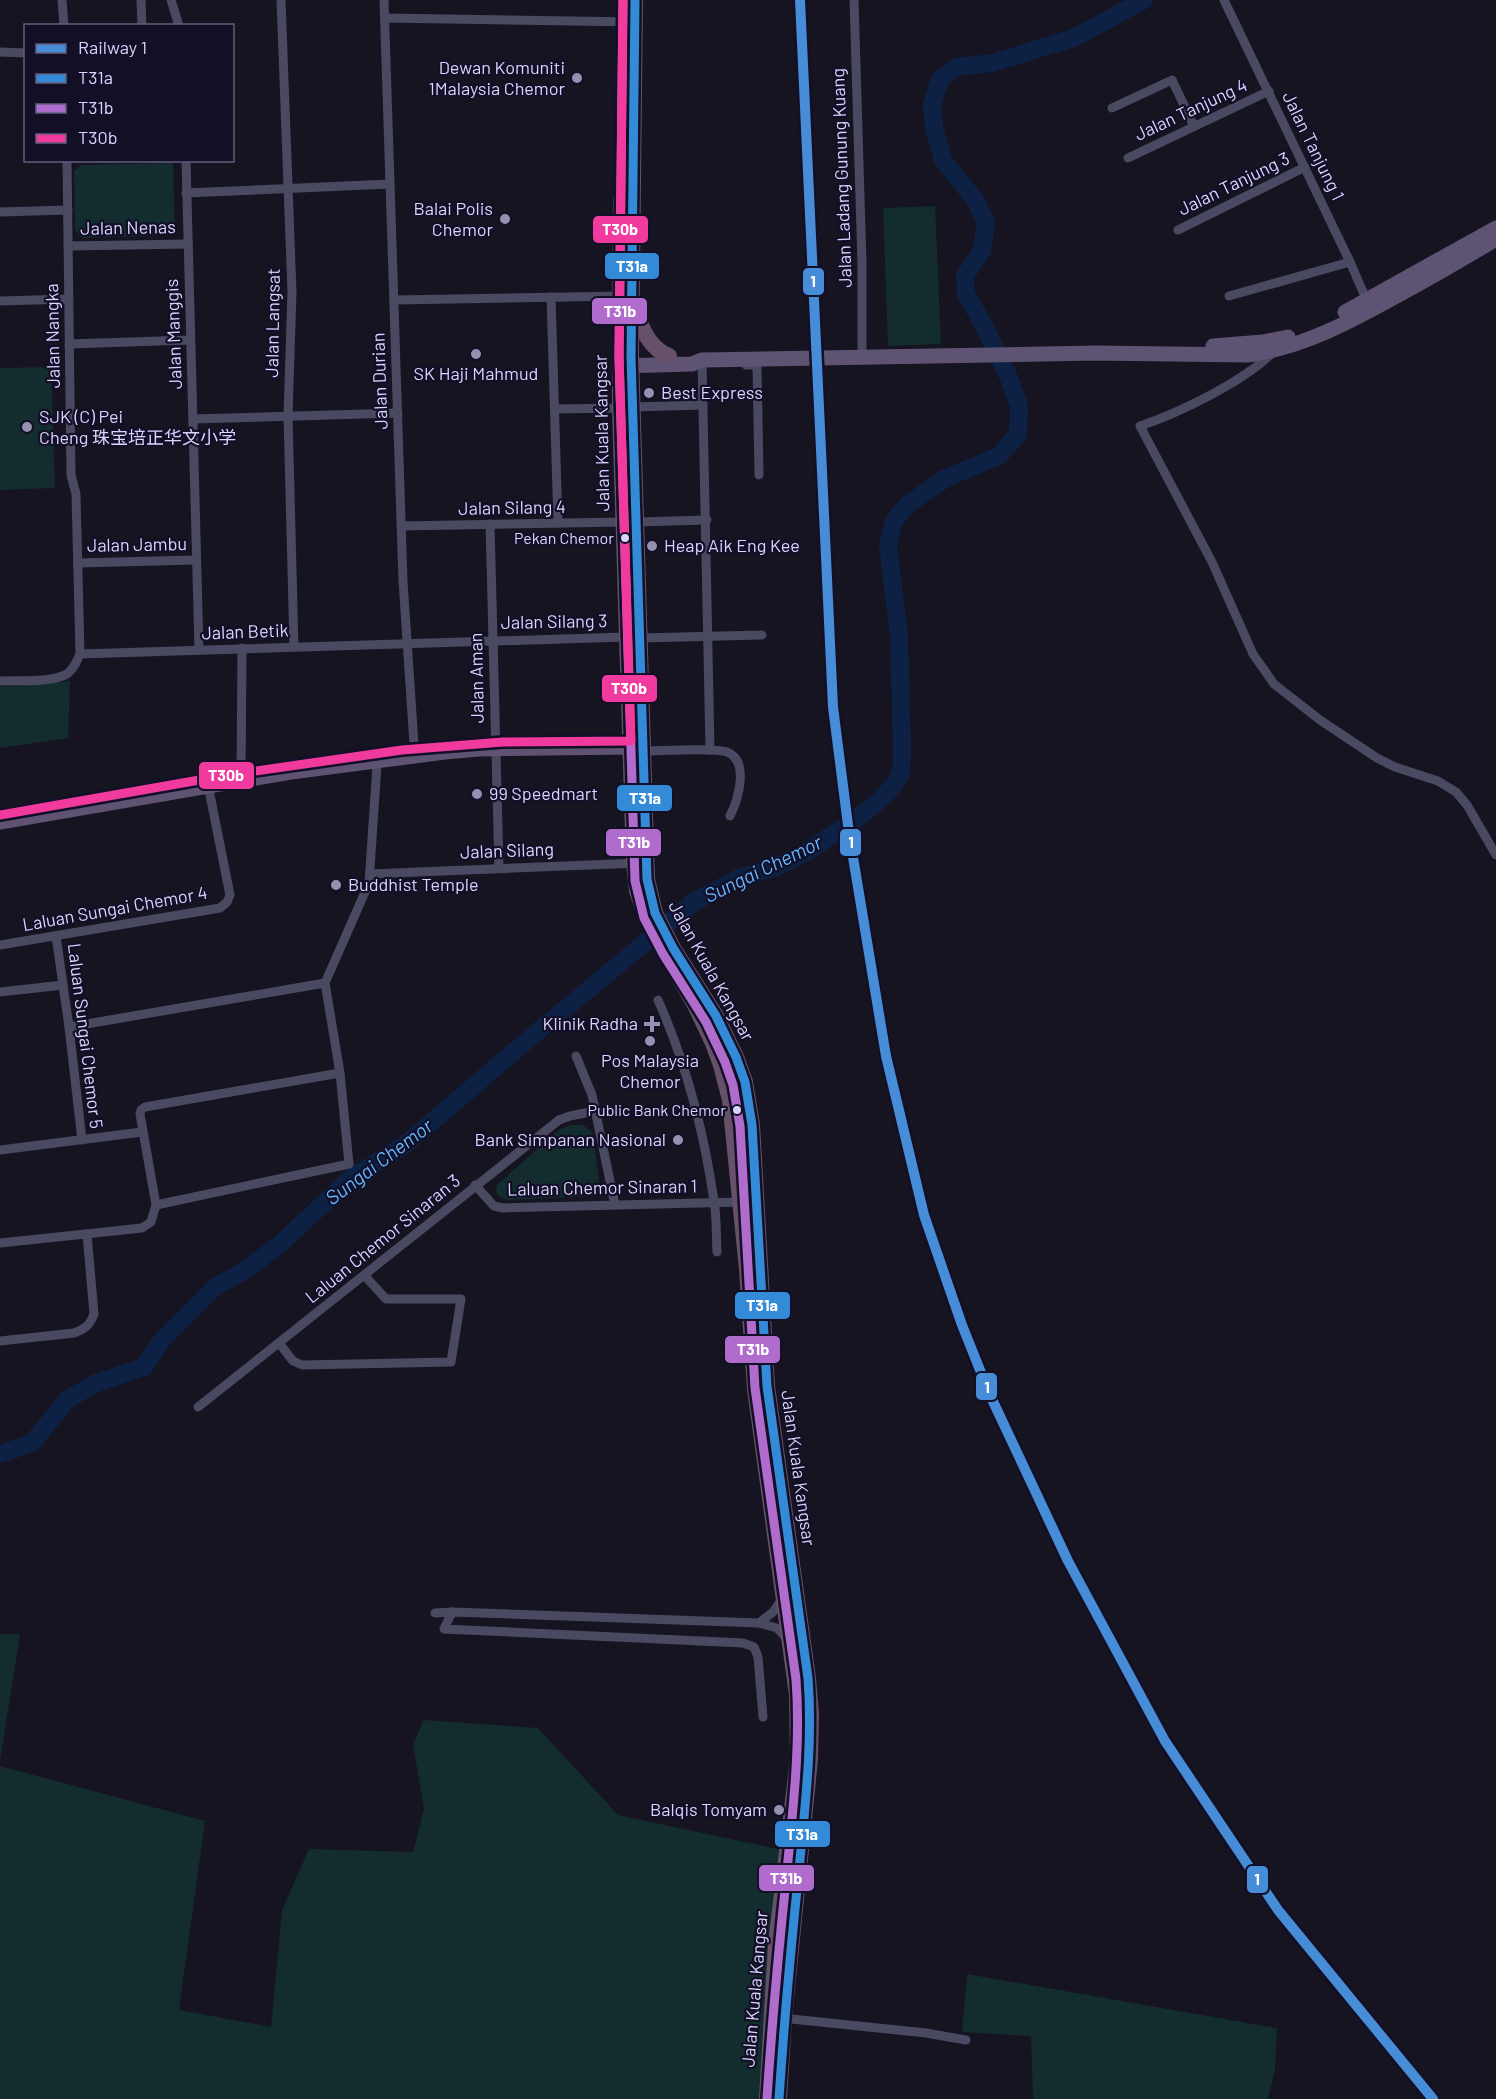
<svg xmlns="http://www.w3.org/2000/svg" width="1496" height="2099" viewBox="0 0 1496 2099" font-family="Barlow,'Noto Sans SC',sans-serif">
	<rect width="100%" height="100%" fill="#161421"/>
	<g fill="#132c2d">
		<path d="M173 163 175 235 82 238 75 230 74 171 81 165Z"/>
		<path d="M935 206 941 344 888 346 883 208Z"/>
		<path d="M51 367 55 488 0 490V368Z"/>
		<path d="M70 681 68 738 0 748V687Z"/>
		<path d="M571 1125H583L593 1133 600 1188 598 1194 595 1196 509 1200 500 1197 496 1192 497 1185 560 1129Z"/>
		<path d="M0 1634H20L0 1761Z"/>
		<path d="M424 1720 538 1728 618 1815 787 1851 767 2099H0V1766L205 1821 179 2010 271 2027 282 1910 309 1849 413 1852 424 1809 413 1744Z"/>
		<path d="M967 1974 1277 2028 1275 2070 1268 2099H1033L1031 2036 962 2032Z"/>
	</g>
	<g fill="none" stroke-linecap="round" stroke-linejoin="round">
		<path stroke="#0d2144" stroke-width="18" d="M0 1454 32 1443 67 1400 94 1384 144 1367 161 1341 215 1287 245 1270 279 1245 351 1178 406 1144 518 1048 694 902 739 878 776 867 808 851 863 814 880 800 894 785 901 773 902 750 899 635 888 544 894 521 907 505 946 478 999 456 1018 434 1019 406 1010 380 983 324 966 294 965 276 982 250 986 222 975 200 943 160 934 128 932 105 940 79 957 67 992 63 1074 38 1144 0"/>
		<g stroke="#4a4962" stroke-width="9">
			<path d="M62 0 64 26"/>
			<path d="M141 0 142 26"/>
			<path d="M171 0 179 26"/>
			<path d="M281 0 292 292 288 416 294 647"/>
			<path d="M384 0 403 581 415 759"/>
			<path d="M854 0 862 263V356"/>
			<path d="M1224 0 1350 262 1367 301"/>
			<path d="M385 18 635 22"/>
			<path d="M0 52 26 53"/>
			<path d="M1112 108 1172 80 1194 126"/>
			<path d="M1128 158 1269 91"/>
			<path d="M186 160 199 650"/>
			<path d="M186 193 390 184"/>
			<path d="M0 212 68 210"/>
			<path d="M1178 230 1305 167"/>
			<path d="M68 246 188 244"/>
			<path d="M1229 296 1350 262"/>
			<path d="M551 297 558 523"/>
			<path d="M394 300 623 296"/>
			<path d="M0 301 69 299"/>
			<path d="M69 344 190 340"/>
			<path d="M1273 352C1245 381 1179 413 1140 426L1212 562 1253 654 1274 684 1320 720 1377 758 1395 767 1438 781 1456 792 1467 805 1496 855"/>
			<path d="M702 360 710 750"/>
			<path d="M746 365H757L759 475"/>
			<path d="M633 407 703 405"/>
			<path d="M555 409 620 408"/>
			<path d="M193 419 398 413"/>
			<path d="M637 522 707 520"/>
			<path d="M490 524 499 868"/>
			<path d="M401 526 623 522"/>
			<path d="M78 563 196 560"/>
			<path d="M640 638 762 635"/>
			<path d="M80 654 626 637"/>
			<path d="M0 681C18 680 51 683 67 674 74 669 77 661 80 654L76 494 71 475 67 160"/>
			<path d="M643 751C661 751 713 747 727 752 750 761 738 800 730 816"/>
			<path d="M241 783 242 648"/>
			<path d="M370 874 638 863"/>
			<path d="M56 936 69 1027 82 1140"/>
			<path d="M0 945 220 908 227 902 230 895 208 785"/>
			<path d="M0 992 63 985"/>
			<path d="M658 1000C686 1063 704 1132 714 1201 717 1218 716 1235 717 1252"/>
			<path d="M69 1027 325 983"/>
			<path d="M576 1056 592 1095 615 1205"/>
			<path d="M0 1150 142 1132"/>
			<path d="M475 1185 494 1206 503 1208 740 1202"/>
			<path d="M156 1205 349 1164 340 1073 325 983 369 883 377 765"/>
			<path d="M0 1243 142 1228 151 1222 156 1205 140 1114 141 1110 145 1107 340 1073"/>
			<path d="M0 1341 74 1333C85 1329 90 1325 94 1314L87 1234"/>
			<path d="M279 1343 293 1361 302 1365 451 1362 461 1299H386L364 1275"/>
			<path d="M198 1407 559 1120 570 1116 595 1111"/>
			<path d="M452 1612 444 1629 743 1643 754 1647 758 1657 763 1717"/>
			<path d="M435 1613 452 1612 759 1623 777 1628 787 1639"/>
			<path d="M759 1623 773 1612 782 1599"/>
			<path d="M782 2018 926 2033 966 2040"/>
		</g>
		<g stroke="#5e5373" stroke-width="15">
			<path d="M1345 312 1496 228"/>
			<path d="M1213 346 1263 342 1288 337"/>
			<path d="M620 366 692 364 702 360 1096 353 1247 355C1304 348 1355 319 1404 292 1435 275 1466 257 1496 239"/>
			<path d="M0 822 291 772 445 752 479 749 629 747 643 751"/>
		</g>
		<g stroke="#67516a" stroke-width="16">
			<path d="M635 0 631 357 647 879 655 913 673 948 716 1016 736 1057 745 1082 752 1125 767 1386 808 1678 811 1714 810 1759 784 2018 779 2099"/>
			<path d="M620 298 621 201"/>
			<path d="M635 311C643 330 649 348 669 356"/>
			<path d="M620 342V408L634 863 637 891 644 911"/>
			<path d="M677 974 695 1005 713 1043 721 1065 730 1100 747 1269 755 1389 797 1695 798 1759 776 1944 767 2099"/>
		</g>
		<defs>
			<path id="bus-1" d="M635 0 631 357 647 879 655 913 673 948 716 1016 736 1057 745 1082 752 1125 767 1386 808 1678C813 1743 805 1806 799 1870 791 1946 784 2023 779 2099"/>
			<path id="bus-2" d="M623 0 619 357 635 881 644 918 663 954 706 1022 725 1062 733 1085 740 1126 755 1388 796 1679C801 1744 793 1807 787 1871 779 1946 772 2022 767 2098"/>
			<path id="bus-3" d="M0 815 228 775 402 750 503 742 631 741 619 357 623 0"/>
		</defs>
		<use href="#bus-1" stroke="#130f26" stroke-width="14"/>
		<use href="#bus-2" stroke="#130f26" stroke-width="14"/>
		<use href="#bus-3" stroke="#130f26" stroke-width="14"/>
		<use href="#bus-1" stroke="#338bd7" stroke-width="9"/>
		<use href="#bus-2" stroke="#b06ccc" stroke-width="9"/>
		<use href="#bus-3" stroke="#f13a9d" stroke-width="9"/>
		<defs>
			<path id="rail-1" d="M800 0 833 707 849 833 886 1056 924 1215 962 1325 990 1395 1068 1561 1165 1741 1278 1910 1433 2099"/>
		</defs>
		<use href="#rail-1" stroke="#130f26" stroke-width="15"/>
		<use href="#rail-1" stroke="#478cd7" stroke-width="10"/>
	</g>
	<g fill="#9591b1" stroke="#130f26" stroke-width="2">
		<circle cx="577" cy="78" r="6"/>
		<circle cx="505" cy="219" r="6"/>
		<circle cx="476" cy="354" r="6"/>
		<circle cx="649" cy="393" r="6"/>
		<circle cx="27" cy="427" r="6"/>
		<circle cx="652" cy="546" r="6"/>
		<circle cx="477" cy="794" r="6"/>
		<circle cx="336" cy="885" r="6"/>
		<path d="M649 1015h6v6h6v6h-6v6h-6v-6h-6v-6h6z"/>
		<circle cx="650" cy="1041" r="6"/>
		<circle cx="678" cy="1140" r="6"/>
		<circle cx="779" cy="1810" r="6"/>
	</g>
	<g fill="#d9d4ff" stroke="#130f26" stroke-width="2">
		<circle cx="625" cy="538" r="5"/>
		<circle cx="737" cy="1110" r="5"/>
	</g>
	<g text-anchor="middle" stroke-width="4.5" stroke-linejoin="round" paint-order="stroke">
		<g font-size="16" fill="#d9d4ff" stroke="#130f26" text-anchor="end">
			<text x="614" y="544">Pekan Chemor</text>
			<text x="726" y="1116">Public Bank Chemor</text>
		</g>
		<g font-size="18" fill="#d9d4ff" stroke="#130f26" text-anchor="end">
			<text x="565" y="74">Dewan Komuniti<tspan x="565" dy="21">1Malaysia Chemor</tspan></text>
			<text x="493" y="215">Balai Polis<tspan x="493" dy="21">Chemor</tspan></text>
			<text x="476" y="380" text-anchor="middle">SK Haji Mahmud</text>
			<text x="661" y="399" text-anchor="start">Best Express</text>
			<text x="39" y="423" text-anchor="start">SJK (C) Pei<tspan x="39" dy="21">Cheng 珠宝培正华文小学</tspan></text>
			<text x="664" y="552" text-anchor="start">Heap Aik Eng Kee</text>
			<text x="489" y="800" text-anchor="start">99 Speedmart</text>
			<text x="348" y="891" text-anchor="start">Buddhist Temple</text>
			<text x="638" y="1030">Klinik Radha</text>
			<text x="650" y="1067" text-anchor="middle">Pos Malaysia<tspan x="650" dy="21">Chemor</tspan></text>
			<text x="666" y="1146">Bank Simpanan Nasional</text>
			<text x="767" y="1816">Balqis Tomyam</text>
		</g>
		<g font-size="18" fill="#d9d4ff" stroke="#130f26">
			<text transform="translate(1191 110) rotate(-25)" y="6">Jalan Tanjung 4</text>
			<text transform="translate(1313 146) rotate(64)" y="6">Jalan Tanjung 1</text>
			<text transform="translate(842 178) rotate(-92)" y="6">Jalan Ladang Gunung Kuang</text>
			<text transform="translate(1234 184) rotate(-26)" y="6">Jalan Tanjung 3</text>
			<text transform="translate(128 228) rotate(-1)" y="6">Jalan Nenas</text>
			<text transform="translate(273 323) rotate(-89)" y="6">Jalan Langsat</text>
			<text transform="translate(174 334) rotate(-92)" y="6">Jalan Manggis</text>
			<text transform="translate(53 336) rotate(-91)" y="6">Jalan Nangka</text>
			<text transform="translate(380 381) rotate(-92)" y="6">Jalan Durian</text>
			<text transform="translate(602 433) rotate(-91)" y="6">Jalan Kuala Kangsar</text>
			<text transform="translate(512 508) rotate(-1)" y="6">Jalan Silang 4</text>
			<text transform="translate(137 545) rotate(-1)" y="6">Jalan Jambu</text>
			<text transform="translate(554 622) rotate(-1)" y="6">Jalan Silang 3</text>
			<text transform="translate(245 632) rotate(-2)" y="6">Jalan Betik</text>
			<text transform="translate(477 678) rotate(-91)" y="6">Jalan Aman</text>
			<text transform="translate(507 851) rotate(-2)" y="6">Jalan Silang</text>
			<text transform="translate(115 909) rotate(-10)" y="6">Laluan Sungai Chemor 4</text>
			<text transform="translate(711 971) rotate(61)" y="6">Jalan Kuala Kangsar</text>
			<text transform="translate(85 1036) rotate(83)" y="6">Laluan Sungai Chemor 5</text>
			<text transform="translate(602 1188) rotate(-1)" y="6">Laluan Chemor Sinaran 1</text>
			<text transform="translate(383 1239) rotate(-39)" y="6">Laluan Chemor Sinaran 3</text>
			<text transform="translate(798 1468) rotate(82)" y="6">Jalan Kuala Kangsar</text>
			<text transform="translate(755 1989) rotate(-85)" y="6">Jalan Kuala Kangsar</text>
		</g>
		<g font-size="20" font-style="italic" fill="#62b6ff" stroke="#130f26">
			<text transform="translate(763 869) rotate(-26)" y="7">Sungai Chemor</text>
			<text transform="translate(379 1162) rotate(-37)" y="7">Sungai Chemor</text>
		</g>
	</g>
	<g stroke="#130f26" stroke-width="2">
		<rect x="592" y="215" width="57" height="29" rx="6" fill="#f13a9d"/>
		<rect x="604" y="252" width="56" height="28" rx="6" fill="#338bd7"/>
		<rect x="802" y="267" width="23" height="29" rx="6" fill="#478cd7"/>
		<rect x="591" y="297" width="57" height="28" rx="6" fill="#b06ccc"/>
		<rect x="601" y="674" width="57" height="29" rx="6" fill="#f13a9d"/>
		<rect x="198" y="761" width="57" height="29" rx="6" fill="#f13a9d"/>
		<rect x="616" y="784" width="57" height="28" rx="6" fill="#338bd7"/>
		<rect x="839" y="828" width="23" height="29" rx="6" fill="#478cd7"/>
		<rect x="605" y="828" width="57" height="29" rx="6" fill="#b06ccc"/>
		<rect x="734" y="1291" width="57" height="29" rx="6" fill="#338bd7"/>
		<rect x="724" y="1335" width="57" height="29" rx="6" fill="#b06ccc"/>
		<rect x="975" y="1372" width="23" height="29" rx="6" fill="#478cd7"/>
		<rect x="774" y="1820" width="57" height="28" rx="6" fill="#338bd7"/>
		<rect x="758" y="1864" width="57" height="28" rx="6" fill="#b06ccc"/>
		<rect x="1246" y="1865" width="23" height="29" rx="6" fill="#478cd7"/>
	</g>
	<g font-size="16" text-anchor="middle" font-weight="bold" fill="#fff">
		<text x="620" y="235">T30b</text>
		<text x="632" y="272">T31a</text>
		<text x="813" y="287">1</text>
		<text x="620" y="317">T31b</text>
		<text x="629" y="694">T30b</text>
		<text x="226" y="781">T30b</text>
		<text x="645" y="804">T31a</text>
		<text x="851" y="848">1</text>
		<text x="634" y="848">T31b</text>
		<text x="762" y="1311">T31a</text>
		<text x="753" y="1355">T31b</text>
		<text x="987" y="1393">1</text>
		<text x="802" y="1840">T31a</text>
		<text x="786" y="1884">T31b</text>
		<text x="1257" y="1885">1</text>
	</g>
	<rect x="24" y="24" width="210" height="138" fill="#130f26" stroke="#625e7d" stroke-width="1.5"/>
	<rect x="36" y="44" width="30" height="9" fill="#478cd7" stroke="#625e7d" stroke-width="1.5"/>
	<text x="78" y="54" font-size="18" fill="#d9d4ff">Railway 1</text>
	<rect x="36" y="74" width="30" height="9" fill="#338bd7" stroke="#625e7d" stroke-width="1.5"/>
	<text x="78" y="84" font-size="18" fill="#d9d4ff">T31a</text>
	<rect x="36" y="104" width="30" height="9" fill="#b06ccc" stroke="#625e7d" stroke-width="1.5"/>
	<text x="78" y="114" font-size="18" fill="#d9d4ff">T31b</text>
	<rect x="36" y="134" width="30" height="9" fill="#f13a9d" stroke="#625e7d" stroke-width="1.5"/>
	<text x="78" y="144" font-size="18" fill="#d9d4ff">T30b</text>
</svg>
